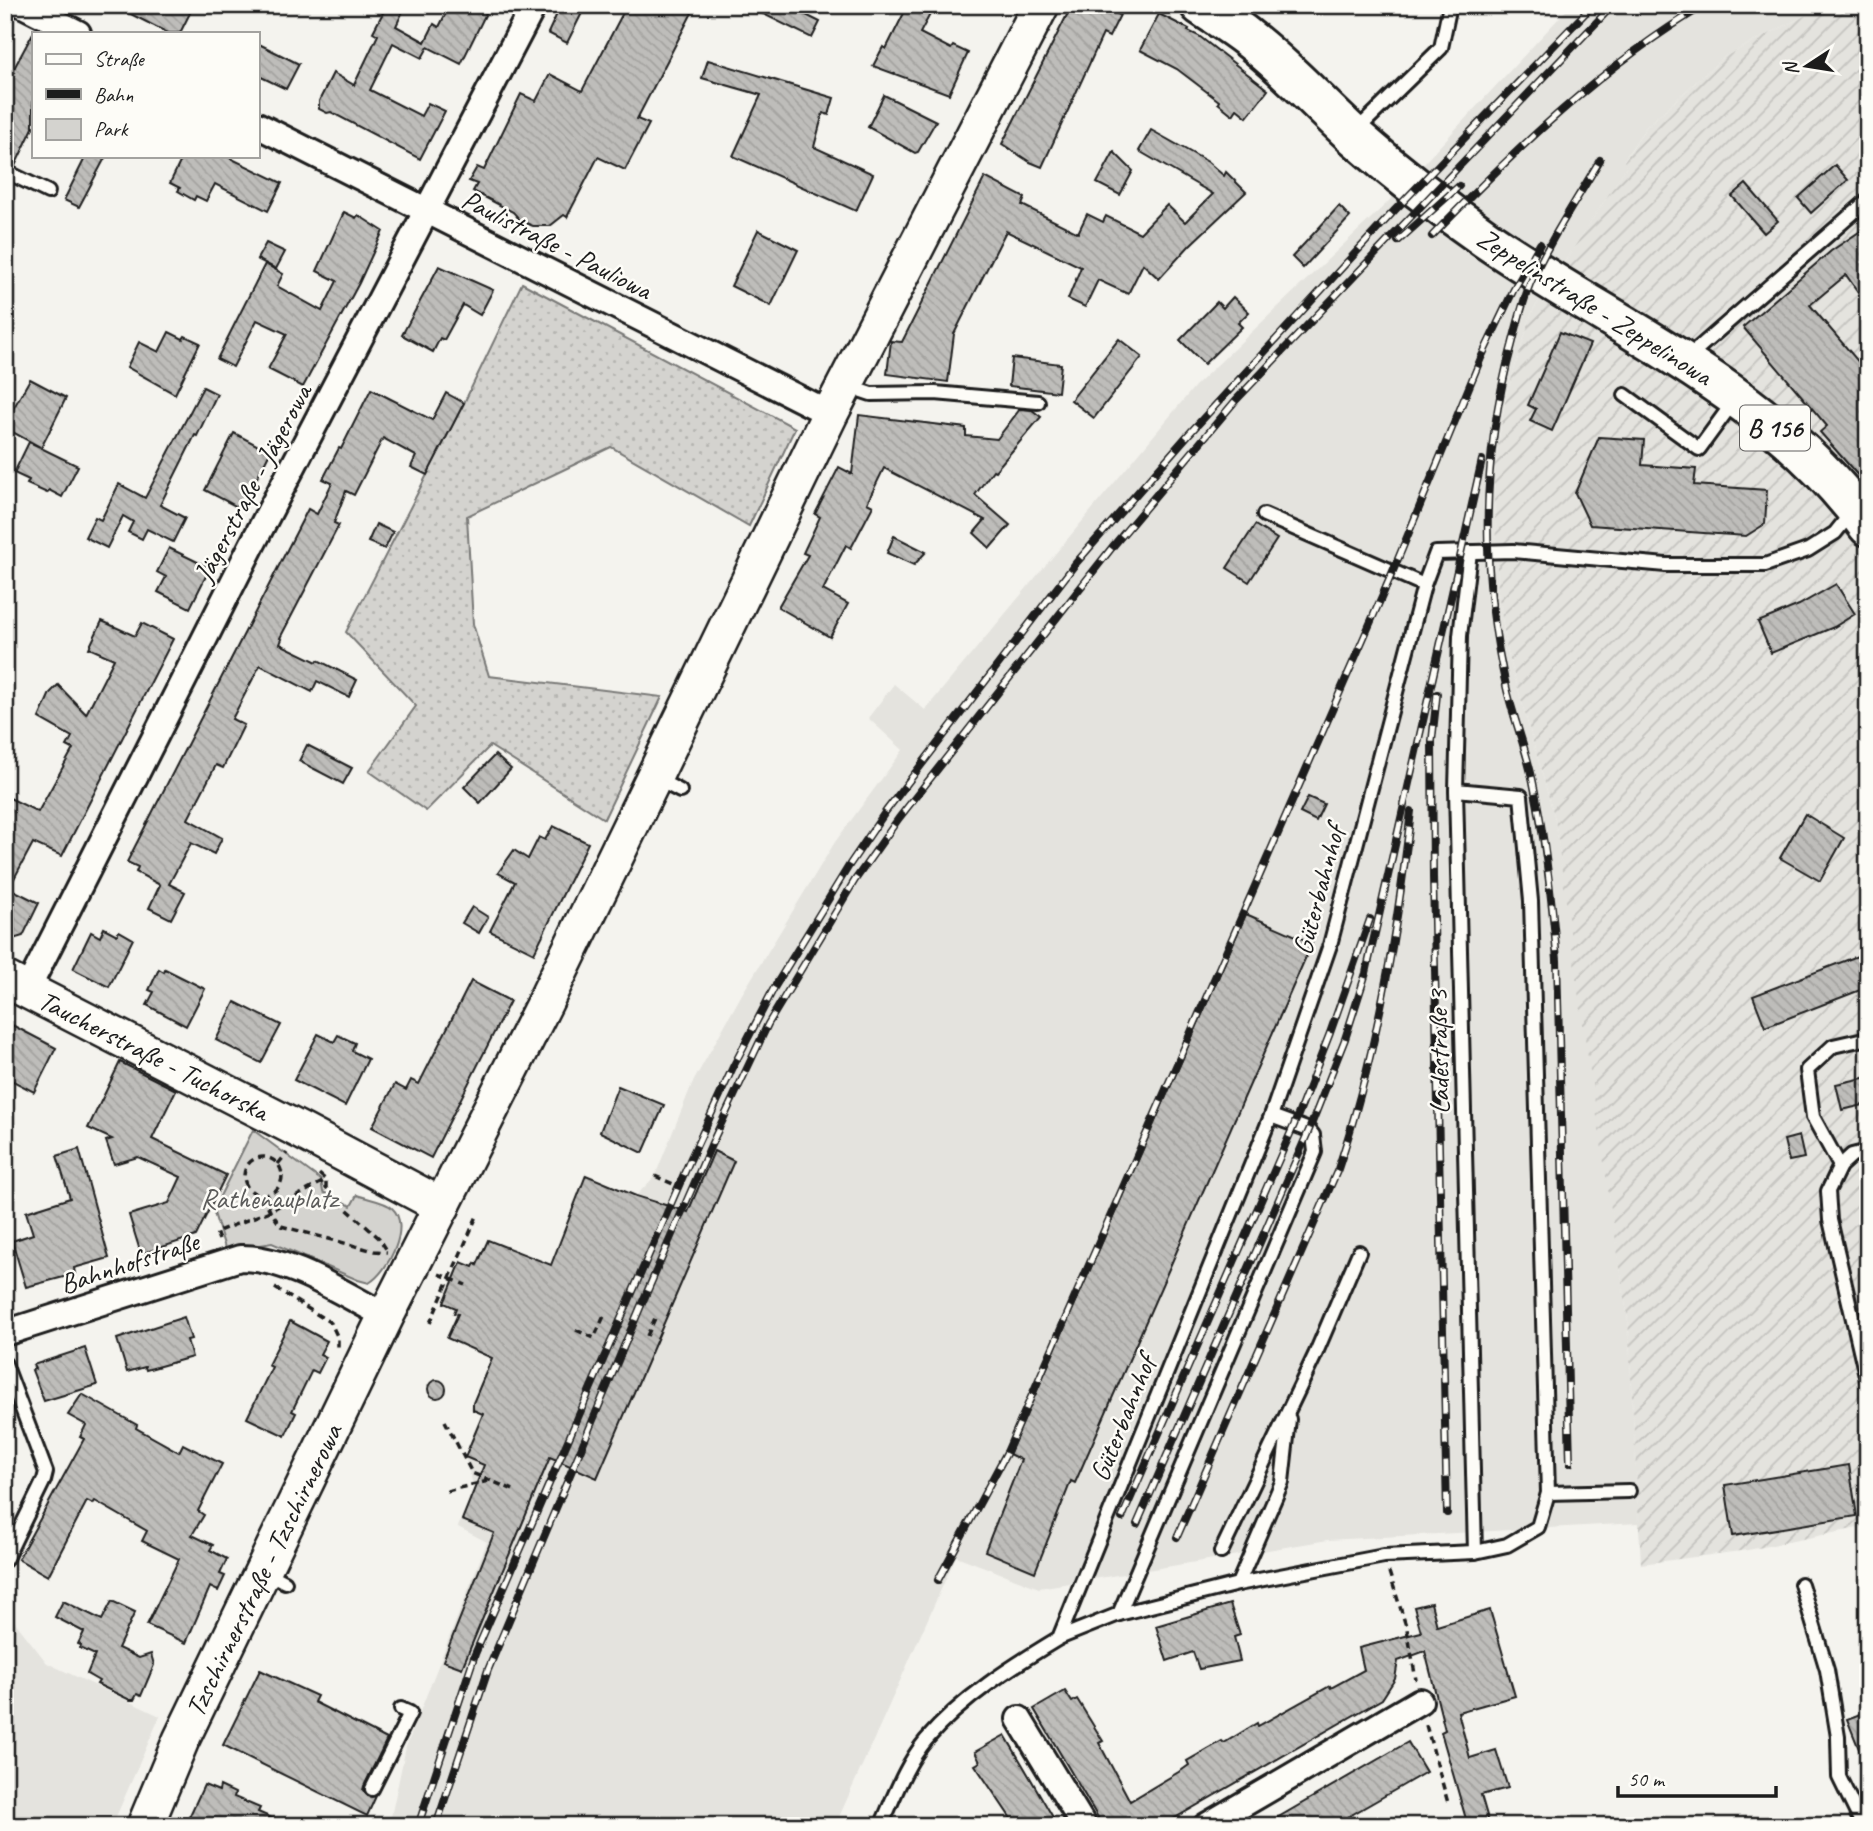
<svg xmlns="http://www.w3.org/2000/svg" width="1873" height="1831" viewBox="0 0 1873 1831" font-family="Caveat,sans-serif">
	<defs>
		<pattern id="industrial-furrows" width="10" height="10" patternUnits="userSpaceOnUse" patternTransform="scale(1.75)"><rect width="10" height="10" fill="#e4e3de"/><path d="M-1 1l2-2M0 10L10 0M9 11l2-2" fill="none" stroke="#c3c2be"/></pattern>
		<pattern id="grass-dots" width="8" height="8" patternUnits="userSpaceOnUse" patternTransform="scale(1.75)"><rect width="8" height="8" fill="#d4d3cf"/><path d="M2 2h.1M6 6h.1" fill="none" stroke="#b5b5b1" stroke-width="1.8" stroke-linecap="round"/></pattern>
		<pattern id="building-back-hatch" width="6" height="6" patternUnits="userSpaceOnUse" patternTransform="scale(1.75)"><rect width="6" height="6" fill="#bebdba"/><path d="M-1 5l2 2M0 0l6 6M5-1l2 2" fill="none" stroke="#a3a29f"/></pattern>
	</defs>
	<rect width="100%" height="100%" fill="#f4f3ee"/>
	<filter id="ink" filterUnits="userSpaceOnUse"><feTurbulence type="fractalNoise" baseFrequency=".0143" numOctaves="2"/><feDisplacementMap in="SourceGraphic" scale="14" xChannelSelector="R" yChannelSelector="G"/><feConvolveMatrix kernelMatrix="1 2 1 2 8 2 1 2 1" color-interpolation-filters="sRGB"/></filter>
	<g filter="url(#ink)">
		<g fill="#e4e3de">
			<path d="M1571 5H1826L1724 57 1646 127 1624 160 1628 165 1532 312 1506 396 1493 475 1498 592 1507 650 1555 819 1628 1321 1639 1523 1328 1540 1039 1588 956 1556 835 1826H389L406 1747 487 1542 458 1527 474 1488 465 1457 483 1415 470 1409 480 1385 487 1388 499 1361 447 1338 457 1314 454 1313 475 1263 478 1264 488 1240 551 1265 586 1175 636 1196 655 1176 692 1084 742 994 835 842 903 750 868 718 894 684 925 710 1195 386 1386 204Z"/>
			<path d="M15 1622 47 1663 160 1716 112 1826H5V1623Z"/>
		</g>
		<path fill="url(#industrial-furrows)" d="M1826 5H1868V1526L1748 1550 1641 1564 1628 1321 1578 992 1555 819 1507 650 1498 592 1493 475 1506 396 1532 312 1627 166 1624 161 1646 127 1724 57Z"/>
		<path fill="url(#grass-dots)" stroke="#787876" stroke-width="2" d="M522 283 795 428 749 526 611 447 467 516 473 624 489 676 662 697 604 819 490 746 426 811 369 771 416 706 346 632 464 403Z"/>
		<path fill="#d4d3cf" stroke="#787876" stroke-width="2" d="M253 1130 321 1180 323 1192 351 1206 357 1195C367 1199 385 1201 392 1208 412 1226 388 1272 369 1283L358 1280 272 1243 226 1251 213 1210Z"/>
		<g fill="url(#building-back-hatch)" stroke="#1c1c1c" stroke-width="2">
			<path d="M113 5H194L180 33H168Z"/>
			<path d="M387 5H406L396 26 425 42 434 24 439 27 450 5H490L461 64 428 47 422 58 393 43 370 90 421 116 428 103 445 111 420 159 331 112 327 113 319 109V101L333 73 354 85 378 35 373 32Z"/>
			<path d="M561 5H586L567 43 548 33Z"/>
			<path d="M627 5H696L637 119 649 124 625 170 598 157 567 217 564 215 550 226H533L521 221 513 212 473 191 477 184 469 181 477 167 484 170 521 94 536 101 550 74 582 91Z"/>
			<path d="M745 5H786L820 22 812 38Z"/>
			<path d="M908 5H935L920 33 951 49 953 46 968 53 949 94 873 66 883 47 886 49Z"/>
			<path d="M1072 5H1100L1120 15 1109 37 1103 34 1042 167 1030 162 1002 144Z"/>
			<path d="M1159 14 1189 29 1188 31 1199 36 1268 90 1247 117 1237 109 1233 115 1218 103 1219 101 1177 69 1140 50Z"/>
			<path d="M33 33V128L15 166 5 162V85Z"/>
			<path d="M257 43 299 64 286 89 257 75Z"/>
			<path d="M708 60 834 98 829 115 823 113 814 147 873 174 856 211 733 156 761 95 702 78Z"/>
			<path d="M884 95 936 121 918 152 915 153 868 127Z"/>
			<path d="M1151 130 1208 162 1224 176 1226 172 1246 192 1190 245 1159 279 1143 264 1128 294 1098 280 1085 307 1068 299 1081 267 1006 231 954 334 948 382 887 374 891 341 902 342 985 177 1025 198 1022 205 1078 233 1087 214 1103 222 1106 216 1140 233 1167 205 1185 222 1213 194 1139 151Z"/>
			<path d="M1114 152 1133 171 1120 195 1097 183Z"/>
			<path d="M86 156H106L79 207 64 200Z"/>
			<path d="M183 156H226L282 183 268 211 215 184 206 201 196 196 194 200 178 191 180 188 170 183Z"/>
			<path d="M1835 165 1848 180 1811 213 1798 198Z"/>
			<path d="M1746 184 1778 221 1764 233 1732 196Z"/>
			<path d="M1339 206 1350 217 1303 268 1292 257Z"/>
			<path d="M344 212 356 218 358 215 383 231 359 283 303 387 268 369 287 334 257 320 233 367 217 359 265 264 283 274 277 286 322 311 337 281 317 271Z"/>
			<path d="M1868 226V306L1846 275 1810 305 1868 373V487L1820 432 1827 426 1743 327 1831 251Z"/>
			<path d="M758 230 798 250 771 306 731 286Z"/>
			<path d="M266 243 285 252 276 269 257 259Z"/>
			<path d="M439 266 493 290 480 315 463 305 444 340 440 338 433 352 402 335Z"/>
			<path d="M1233 297 1249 312 1238 323 1242 327 1204 364 1180 340 1217 302 1223 308Z"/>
			<path d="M169 332 183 339 185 336 200 343 175 394 127 367 139 342 159 352Z"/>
			<path d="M1560 332 1590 344 1552 431 1530 421 1536 409 1528 405Z"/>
			<path d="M1119 339 1142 357 1094 418 1071 400Z"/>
			<path d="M1012 358 1061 364 1058 392 1009 386Z"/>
			<path d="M30 379 66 398 41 448 78 466 62 497 49 490 47 493 27 484 29 480 14 473 29 442 40 447 5 428V423Z"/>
			<path d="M203 387 217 394 197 436 195 435 160 505 185 518 173 542 147 529 142 539 128 532 133 522 123 516 107 548 85 537 95 517 101 520 119 484 145 498Z"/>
			<path d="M371 389 432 420 446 393 464 403 427 475 411 467 416 456 383 438 354 495 346 491 334 523 339 525 280 638 282 639 280 644 317 662 318 660 357 680 349 697 317 681 312 692 260 665 232 719 244 725 223 768 216 765 188 819 222 838 214 854 191 843 169 884 185 892 171 919 149 908 160 885 136 872 138 867 127 862 308 509 317 514 332 483 323 479 339 448 341 449Z"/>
			<path d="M1020 409 1032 410 1041 417 995 471 993 470 975 495 1010 525 990 548 974 533 985 520 884 468 867 503 873 506 851 548 846 545 823 590 848 604 830 637 778 607 808 555 803 553 820 517 815 514 839 467 852 474 859 415 966 428V436L997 439Z"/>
			<path d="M234 433 270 452 241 509 205 490Z"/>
			<path d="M1599 437 1644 440 1642 465 1696 469 1694 485 1767 490 1765 524 1746 536 1590 525 1575 493Z"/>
			<path d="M376 524 393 532 385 549 368 542Z"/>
			<path d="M1255 525 1277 539 1249 582 1227 568Z"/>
			<path d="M894 536 926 552 914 565 887 553Z"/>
			<path d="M169 548 210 568 190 608 158 592 166 577 157 572Z"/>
			<path d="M1836 584 1855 614 1834 627 1771 653 1758 622 1799 605Z"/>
			<path d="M102 621 135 636 142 623 173 639 62 856 33 843 9 888 39 903 23 936 13 939 5 935V807L10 798 38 812 73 749 67 746 72 737 39 718 50 693 58 685 86 714 114 659 89 648Z"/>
			<path d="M307 745 352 768 343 784 299 761Z"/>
			<path d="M495 755 511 769 480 803 464 787Z"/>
			<path d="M1308 797 1324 804 1316 821 1300 813Z"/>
			<path d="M1805 814 1844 838 1820 881 1780 858Z"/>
			<path d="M553 826 588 843 534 953 490 931 515 882 498 873 514 850 528 859 539 837 545 840Z"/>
			<path d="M472 907 488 917 479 933 462 923Z"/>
			<path d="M1246 914 1312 943 1075 1483 1071 1481 1035 1572 985 1551 1021 1460 1009 1454Z"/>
			<path d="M104 928 117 935 119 931 133 939 109 987 73 969 91 932 100 937Z"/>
			<path d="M1868 952V987L1765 1027 1753 996Z"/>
			<path d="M159 969 164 972 165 969 205 989 186 1026 147 1005 154 992 149 990Z"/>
			<path d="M471 981 510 1001 431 1158 372 1127 395 1084 406 1090 411 1080 419 1084Z"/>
			<path d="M235 1002 281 1025 261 1063 216 1040Z"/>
			<path d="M12 1025 56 1048 34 1092 5 1077V1039Z"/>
			<path d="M318 1034 334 1042 338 1035 355 1043 352 1051 368 1059 345 1106 294 1080Z"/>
			<path d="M120 1062 176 1090 152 1139 226 1175 196 1236 141 1254 129 1215 169 1203 181 1177 138 1157 114 1164 106 1141 112 1139 88 1128Z"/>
			<path d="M1868 1077V1104L1842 1110 1836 1084Z"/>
			<path d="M618 1086 664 1105 643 1153 600 1132Z"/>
			<path d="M1799 1136 1804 1158 1789 1161 1784 1140Z"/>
			<path d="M79 1149 109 1258 74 1268 75 1274 26 1287 12 1241 33 1234 26 1212 70 1198 57 1156Z"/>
			<path d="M714 1151 734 1161 597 1478 550 1457 462 1668 443 1661 494 1533 462 1520 484 1465 465 1457 483 1414 473 1410V1403L492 1358 447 1338 458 1314 454 1313 456 1308 444 1303 461 1262 473 1267 475 1263 477 1265 488 1240 551 1265 586 1175 636 1196 688 1212Z"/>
			<path d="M184 1317 191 1339 187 1340 192 1357 146 1370 145 1367 127 1372 117 1339Z"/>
			<path d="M290 1321 327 1341 320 1354 326 1357 318 1373 312 1370 292 1411 296 1413 285 1436 247 1418 272 1367 268 1365Z"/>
			<path d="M85 1348 97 1385 44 1401 32 1370 35 1369 33 1365Z"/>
			<circle cx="437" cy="1389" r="9"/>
			<path d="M82 1394 137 1425 136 1428 179 1452 183 1444 222 1464 198 1511 204 1515 192 1535 213 1545 210 1550 227 1559 220 1574 225 1576 218 1591 210 1587 186 1643 147 1625 179 1559 142 1541 147 1531 95 1501 93 1504 87 1501 48 1576 18 1559 84 1439 80 1437 86 1425 68 1415Z"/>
			<path d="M1849 1465 1857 1516 1733 1536 1725 1485Z"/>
			<path d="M63 1601 102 1620 112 1601 135 1612 118 1648 139 1658 151 1654 154 1665 141 1696 137 1694 134 1700H130L97 1684 99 1681 87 1674 95 1655 80 1648 81 1645 78 1644 84 1632 55 1617Z"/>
			<path d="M1431 1603 1437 1626 1490 1610 1515 1696 1458 1712 1470 1758 1496 1750 1508 1788 1481 1795 1490 1826H1468L1441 1732 1445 1730 1425 1651 1398 1661 1395 1679 1382 1699 1161 1826H1103L1034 1709 1065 1691 1072 1702 1077 1699 1103 1741 1099 1743 1130 1801 1182 1770 1189 1765 1187 1761 1222 1741 1224 1743 1257 1723 1258 1726 1330 1686 1331 1688 1364 1670 1359 1648 1421 1632 1414 1607Z"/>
			<path d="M1230 1604 1240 1635 1234 1637 1240 1661 1199 1669 1193 1652 1167 1661 1156 1626Z"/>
			<path d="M260 1670 317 1696 314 1702 387 1739 364 1786 363 1790 368 1796H376L367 1816 223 1745Z"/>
			<path d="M1868 1711V1769H1867L1847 1719Z"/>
			<path d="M1005 1735 1025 1769 1058 1826H1016L975 1765 980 1762 975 1752Z"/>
			<path d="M1408 1742 1426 1772 1395 1790 1332 1826H1263Z"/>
			<path d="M204 1785 219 1791 220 1786 235 1793 234 1797 260 1808 258 1812 290 1826H185Z"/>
		</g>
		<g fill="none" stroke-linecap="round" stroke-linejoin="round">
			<defs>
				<g id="lane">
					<path d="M1355 132 1441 48 1450 5"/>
					<path d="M5 171 48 192"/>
					<path d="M1687 358 1868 200"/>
					<path d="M847 386 871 394 935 393 1038 402"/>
					<path d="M1625 395 1699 449 1734 401"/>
					<path d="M1264 515 1424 585"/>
					<path d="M1470 552 1460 636 1456 790 1475 1552"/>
					<path d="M655 778 680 791"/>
					<path d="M1868 1151 1852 1155 1840 1166 1828 1191 1830 1220 1868 1384"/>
					<path d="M1840 1166 1813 1117 1807 1070 1833 1046 1868 1038"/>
					<path d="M5 1364 46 1472 44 1480 5 1560"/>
					<path d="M1548 1493 1629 1491"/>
					<path d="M1221 1552 1315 1355 1359 1252"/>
					<path d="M266 1572 285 1582"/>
					<path d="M1238 1584 1282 1482 1289 1419"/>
					<path d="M1801 1584 1827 1670 1838 1737 1839 1777 1863 1826"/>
					<path d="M1119 1614 1315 1152 1313 1135 1309 1130 1271 1116"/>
					<path d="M1059 1638 1119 1614 1238 1584 1384 1556 1475 1552 1507 1545 1538 1527 1548 1493 1531 901 1521 796 1456 790"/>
					<path d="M372 1789 410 1713 401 1709"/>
					<path d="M881 1826C894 1797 906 1764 926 1740 963 1697 1011 1667 1059 1638L1271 1116 1330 945 1424 585 1436 553 1513 551 1666 565H1765L1808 550 1835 533 1851 513"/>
				</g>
				<g id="street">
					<path d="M23 5 78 33"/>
					<path d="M257 125 830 414"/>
					<path d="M27 990 252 545 534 5"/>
					<path d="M5 1333 240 1258C289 1257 343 1294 386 1316"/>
					<path d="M1019 1719 1084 1826"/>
					<path d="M1206 1826 1420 1701"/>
				</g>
				<g id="secondary">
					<path d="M5 979 303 1132 442 1206"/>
					<path d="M145 1826 181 1740 386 1316 545 1002 830 414 1041 5"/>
				</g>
				<path id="primary" d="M1200 5C1216 16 1233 26 1248 38 1286 67 1318 103 1353 135 1395 172 1440 207 1486 239 1617 329 1772 392 1868 526"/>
			</defs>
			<use href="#lane" stroke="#1c1c1c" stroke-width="18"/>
			<use href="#street" stroke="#1c1c1c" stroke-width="30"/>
			<use href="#secondary" stroke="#1c1c1c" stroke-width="40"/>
			<use href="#primary" stroke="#1c1c1c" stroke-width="44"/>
			<g stroke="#1c1c1c" stroke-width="3.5" stroke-dasharray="7 5" stroke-linecap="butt">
				<circle cx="263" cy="1176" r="19"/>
				<path d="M278 1164 287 1153"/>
				<path d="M319 1174 326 1180V1188L329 1193 379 1238 388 1252"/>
				<path d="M655 1176 673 1184"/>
				<path d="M263 1195 270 1211 281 1226 374 1251 387 1252"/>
				<path d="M219 1240 216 1232 270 1211 326 1180"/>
				<path d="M439 1274 466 1285"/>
				<path d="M275 1288 331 1323 338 1338V1349"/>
				<path d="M430 1323 477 1216"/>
				<path d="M576 1330 594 1338 604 1316"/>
				<path d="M647 1336 656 1316"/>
				<path d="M445 1421 472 1473 516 1491"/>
				<path d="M447 1491 488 1481"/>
				<path d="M1389 1572 1407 1629 1416 1680"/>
				<path d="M1426 1725 1448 1803"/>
			</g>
			<use href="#lane" stroke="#fdfcf7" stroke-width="12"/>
			<use href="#street" stroke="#fdfcf7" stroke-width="24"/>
			<use href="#secondary" stroke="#fdfcf7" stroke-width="35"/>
			<use href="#primary" stroke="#fdfcf7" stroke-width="38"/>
			<defs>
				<g id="rail">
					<path d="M1432 236C1514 151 1603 65 1705 5"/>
					<path d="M1398 241 1459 186"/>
					<path d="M1437 694 1432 741 1433 877 1447 1513"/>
					<path d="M1570 1463 1557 960C1552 901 1546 844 1534 787 1528 754 1515 723 1507 690 1480 576 1481 458 1512 345 1517 325 1522 304 1530 284 1549 241 1576 201 1600 160"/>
					<path d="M1122 1518 1294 1125 1330 1033 1370 919"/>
					<path d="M1137 1524 1309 1130 1345 1039 1366 973 1482 460"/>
					<path d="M1177 1537 1338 1169C1377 1053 1397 932 1411 811"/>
					<path d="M938 1580 1007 1452 1393 571 1481 358 1513 291 1540 244"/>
					<path d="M418 1826 475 1654 690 1160 734 1065 774 988 850 864 886 811 1076 563 1188 435 1395 210 1593 5"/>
					<path d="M436 1826 488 1670 640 1308 711 1145 768 1024 855 880 899 818 1114 545 1236 400 1613 5"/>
				</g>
			</defs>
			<use href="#rail" stroke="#1c1c1c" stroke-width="8"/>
			<use href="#rail" stroke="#fdfcf7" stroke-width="5" stroke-dasharray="16" stroke-linecap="butt"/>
		</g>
	</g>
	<g text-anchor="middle" stroke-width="5" stroke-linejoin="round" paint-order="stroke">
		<rect fill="#fdfcf7" stroke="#605f5e" stroke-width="2" x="1740" y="405.5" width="70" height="45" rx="5"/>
		<g font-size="26" font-weight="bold" fill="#1c1c1c">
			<text x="1775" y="437">B 156</text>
		</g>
		<g font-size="28" fill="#1c1c1c" stroke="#fdfcf7">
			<text transform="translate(557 244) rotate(27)" y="10">Paulistraße - Pauliowa</text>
			<text transform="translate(1595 306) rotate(32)" y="10">Zeppelinstraße - Zeppelinowa</text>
			<text transform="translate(252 483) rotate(-62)" y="10">Jägerstraße - Jägerowa</text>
			<text transform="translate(1318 890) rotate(-75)" y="10">Güterbahnhof</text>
			<text transform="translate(1438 1052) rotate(-91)" y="10">Ladestraße 3</text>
			<text transform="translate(154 1055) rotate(27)" y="10">Taucherstraße - Tuchorska</text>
			<text transform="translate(129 1262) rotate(-18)" y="10">Bahnhofstraße</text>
			<text transform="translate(1122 1418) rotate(-68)" y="10">Güterbahnhof</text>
			<text transform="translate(263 1570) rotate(-64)" y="10">Tzschirnerstraße - Tzschirnerowa</text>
		</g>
		<g font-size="28" fill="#5c5c5b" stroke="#fdfcf7">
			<text x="269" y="1208">Rathenauplatz</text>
		</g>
	</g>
	<rect width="1873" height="1831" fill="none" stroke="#fdfcf7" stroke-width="28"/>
	<rect x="14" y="14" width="1845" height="1803" fill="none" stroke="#1c1c1c" stroke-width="2.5" filter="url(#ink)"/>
	<rect x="32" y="32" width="228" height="126" fill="#fdfcf7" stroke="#a3a29f" stroke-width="2"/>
	<rect x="46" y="54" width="35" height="10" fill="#fdfcf7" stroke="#a3a29f" stroke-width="2"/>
	<text x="94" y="66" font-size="21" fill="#1c1c1c">Straße</text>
	<rect x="46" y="89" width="35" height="10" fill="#1c1c1c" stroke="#a3a29f" stroke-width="2"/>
	<text x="94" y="102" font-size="21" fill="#1c1c1c">Bahn</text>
	<rect x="46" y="119" width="35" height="21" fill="#d4d3cf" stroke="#a3a29f" stroke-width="2"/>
	<text x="94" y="136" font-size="21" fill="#1c1c1c">Park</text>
	<g transform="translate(1807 66) rotate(258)" stroke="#fdfcf7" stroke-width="5" paint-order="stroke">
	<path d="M0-5L12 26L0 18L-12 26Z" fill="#1c1c1c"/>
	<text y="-10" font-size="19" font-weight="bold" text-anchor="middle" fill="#1c1c1c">N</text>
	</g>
	<path d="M1618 1786v10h158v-10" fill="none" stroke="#1c1c1c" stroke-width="3.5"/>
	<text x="1628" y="1786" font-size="21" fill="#1c1c1c" stroke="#fdfcf7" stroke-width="5" paint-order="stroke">50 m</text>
</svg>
